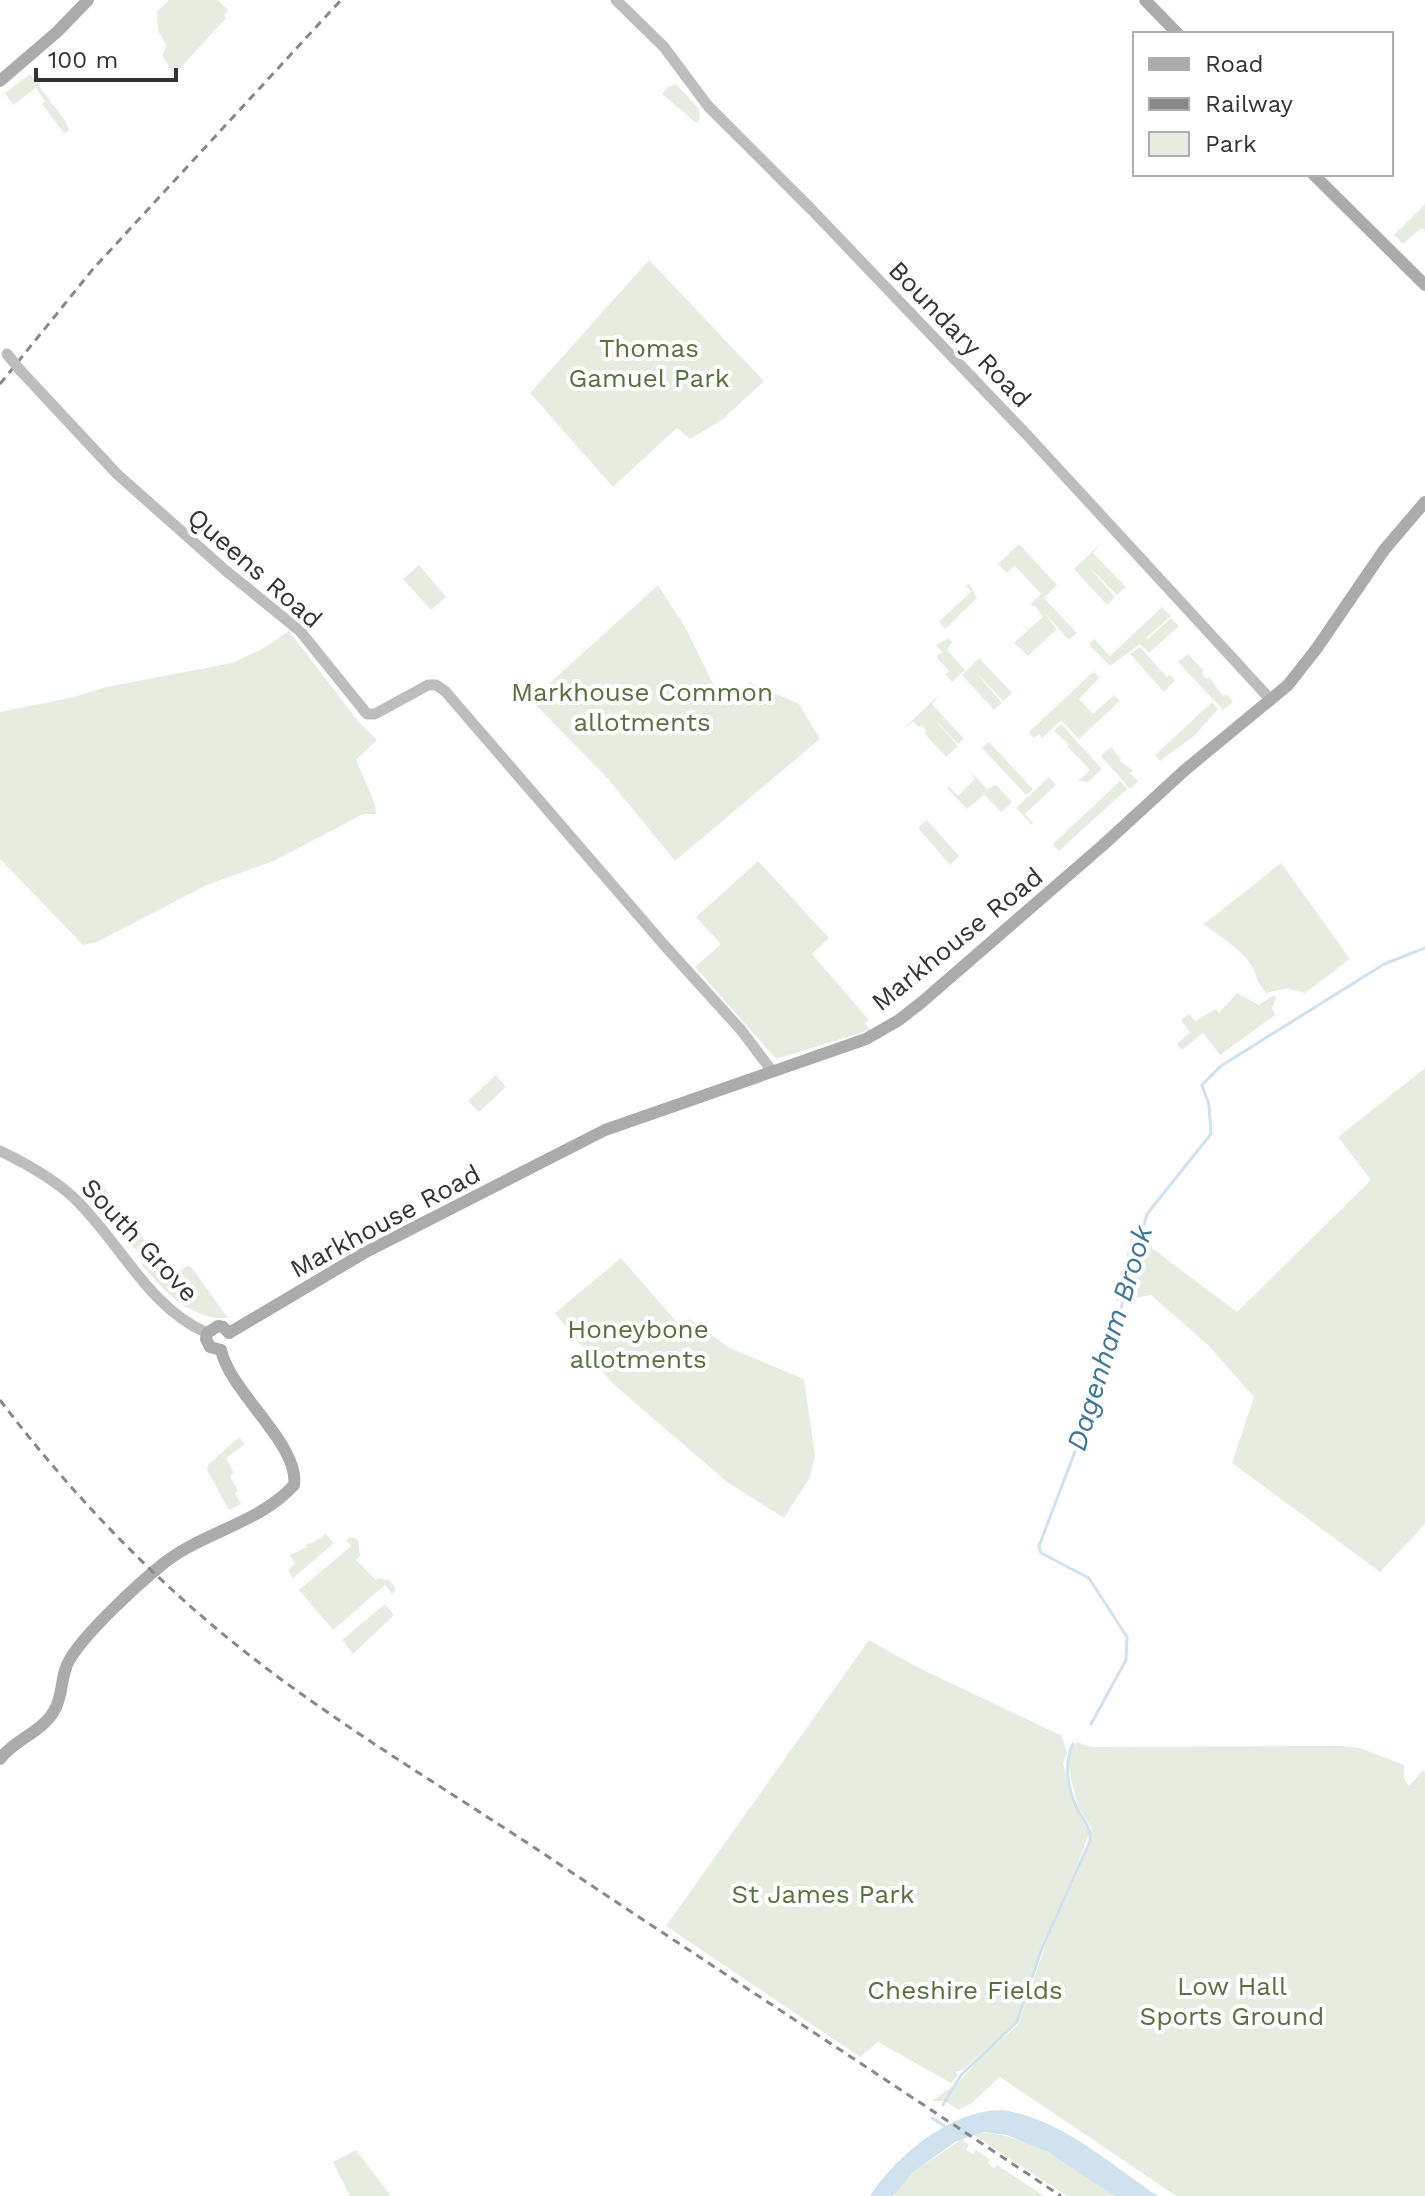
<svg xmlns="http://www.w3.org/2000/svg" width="1425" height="2196" viewBox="0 0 1425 2196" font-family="'Work Sans',sans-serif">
	<rect width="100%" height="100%" fill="#fff"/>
	<g fill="#e6ecdf">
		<path d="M169 0H218L228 10 224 15 226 18 174 75 162 55 167 46 158 31 157 12Z"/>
		<path d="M30 74 66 122 69 130 64 133 42 104 45 101 36 88 13 105 5 93Z"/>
		<path d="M676 84 699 109 700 119 696 123 662 94 668 87Z"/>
		<path d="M1425 204V231L1421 228 1403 244 1394 235Z"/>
		<path d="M649 260 764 381 722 420 690 439 677 428 613 487 530 393Z"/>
		<path d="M1101 543 1093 553 1126 587 1117 595 1087 565 1115 597 1107 605 1074 569Z"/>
		<path d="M1019 544 1057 585 1044 598 1077 633 1069 640 1042 610 1057 629 1028 656 1014 643 1028 630 1020 622 1029 629 1043 617 1036 607 1030 605 1041 594 1015 566 1007 573 998 564Z"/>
		<path d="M419 565 446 597 431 610 403 579Z"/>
		<path d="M970 584 977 598 945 629 939 621 971 592 966 585Z"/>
		<path d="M658 585 685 627 720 698 750 682 799 704 820 739 675 861 608 779 531 700Z"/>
		<path d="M1162 607 1171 616 1146 638 1148 639 1171 618 1179 626 1149 653 1140 644 1110 666 1091 647 1090 643 1094 639 1110 656Z"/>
		<path d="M289 631 358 721 377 740 356 760 375 804 376 814H363L276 860 207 885 97 942 83 945 0 859V712L74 697 106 687 232 663 262 649Z"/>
		<path d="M949 638 952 642 947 650 965 670 952 682 945 674 949 671 936 657 942 652 936 645Z"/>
		<path d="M1140 647 1167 677 1170 675 1175 680 1164 692 1130 654Z"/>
		<path d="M1188 654 1204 671 1202 673 1206 679 1209 677 1223 696 1226 694 1233 702 1223 710 1178 662Z"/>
		<path d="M979 658 1012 693 1003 701 974 670 1002 703 994 710 962 675Z"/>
		<path d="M1094 671 1099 678 1079 699 1093 714 1114 695 1120 701 1079 739 1061 720 1042 738 1039 734 1034 738 1029 732Z"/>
		<path d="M940 694 932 704 964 739 958 744 931 715 958 746 946 757 924 733 926 731 922 725 919 727 913 722 902 730Z"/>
		<path d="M1212 702 1218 709 1194 736 1160 761 1155 755Z"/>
		<path d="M1061 724 1102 769 1088 782 1078 781 1090 770 1067 746 1069 744 1054 731Z"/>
		<path d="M989 742 1033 789 1026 795 982 748Z"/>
		<path d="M1111 747 1121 759 1120 761 1133 770 1130 773 1138 781 1130 789 1101 756Z"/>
		<path d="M968 769 987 789 996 785 1012 802 1001 812 984 795 967 809 947 788 949 786 958 796 975 779Z"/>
		<path d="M1049 777 1056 785 1025 814 1033 823 1032 825 1016 808Z"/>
		<path d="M1120 781 1127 789 1059 851 1053 844Z"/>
		<path d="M927 820 959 856 950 865 918 828Z"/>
		<path d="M758 861 829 938 812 954 869 1020 865 1023 870 1030 776 1059 695 967 721 944 696 917Z"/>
		<path d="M1281 863 1350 959 1305 993 1286 988 1266 993 1257 980C1255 957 1222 939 1204 924Z"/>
		<path d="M1237 993 1259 1005 1274 995 1276 999 1272 1008 1275 1015 1220 1055 1203 1033 1182 1050 1177 1044 1190 1032 1181 1020 1189 1014 1195 1021 1216 1009 1219 1013Z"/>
		<path d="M1425 1068V1524L1380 1572 1232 1463 1254 1397 1208 1345 1151 1295 1116 1301 1132 1233 1237 1312 1371 1180 1338 1137Z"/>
		<path d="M496 1075 506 1087 479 1112 468 1101Z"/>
		<path d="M105 1188 120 1212 107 1222 89 1201Z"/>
		<path d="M132 1222 150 1249 155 1247 174 1274 188 1266 192 1268 228 1318C190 1320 165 1292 142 1265L144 1257 123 1238 122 1231Z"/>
		<path d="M621 1258 682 1328 689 1319 730 1348 804 1379 815 1455 810 1477 784 1518 727 1482 612 1383 555 1313Z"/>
		<path d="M239 1437 245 1444 226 1458 234 1473 230 1476 238 1491 235 1493 241 1504 229 1510 207 1470 208 1465Z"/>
		<path d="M325 1533 334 1543 293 1578 288 1570 295 1564 290 1555 307 1547 306 1545 323 1537Z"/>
		<path d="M350 1537 358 1539 360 1556 356 1560 376 1580 379 1578 391 1581 396 1589 392 1594 385 1585 333 1630 299 1590 351 1546 346 1540Z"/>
		<path d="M385 1604 394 1615 353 1654 342 1640Z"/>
		<path d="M869 1640 917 1667 1062 1736 1067 1753 1063 1763 1073 1803 1089 1833 1078 1864 1039 1953 1016 2022 963 2070 955 2072 958 2075 951 2083 878 2042 860 2057 666 1926Z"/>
		<path d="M1076 1742 1092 1747 1341 1746 1360 1748 1404 1765V1779L1409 1786 1423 1770 1425 1772V2196H1176L1000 2077 972 2103 958 2110 945 2101H932L960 2081 980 2058 1018 2025 1046 1944 1091 1842V1827L1078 1807 1071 1779 1068 1759Z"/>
		<path d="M976 2132C1030 2133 1073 2167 1115 2196H1067L972 2134Z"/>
		<path d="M962 2139 969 2145 966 2150 973 2154 976 2150 990 2160 988 2163 994 2168 997 2165 1044 2196H896L894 2193 912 2173Z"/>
		<path d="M356 2150 390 2195V2196H350L333 2162Z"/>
	</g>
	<path fill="#cfe2ee" d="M1003 2110C1064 2120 1108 2163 1158 2196H1115L1048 2152 1007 2135 983 2132 955 2142 912 2173 893 2196H870C898 2154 951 2110 1003 2110Z"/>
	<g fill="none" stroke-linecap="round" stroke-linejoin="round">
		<g stroke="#cfe2ee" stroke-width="3">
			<path d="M1091 1724 1126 1660 1127 1637 1089 1578 1041 1553 1039 1546 1079 1441 1115 1330 1147 1214 1211 1134 1209 1105 1202 1085 1221 1066 1384 964 1425 948"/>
			<path d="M943 2105 961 2075 1017 2022 1041 1951 1090 1841C1092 1826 1081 1819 1076 1806 1067 1786 1064 1763 1073 1744"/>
			<path d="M932 2118 949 2129"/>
		</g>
		<g stroke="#bdbdbd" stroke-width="11">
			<path d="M616 0 664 47 708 106 812 210 1028 436 1271 700"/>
			<path d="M20 370 117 474 225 570 300 631 367 714H375L428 685H436L445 691 665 946 741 1030 772 1071"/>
			<path d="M0 1151C25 1163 52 1178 73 1197 119 1240 147 1307 207 1333"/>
		</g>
		<g stroke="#ababab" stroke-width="12">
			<path d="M1145 0 1178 34"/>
			<path d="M0 81 57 32 88 0"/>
			<path d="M1313 174 1425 285"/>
			<path d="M229 1333 364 1253 605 1130 866 1039 899 1020 922 1002 1102 846 1185 770 1288 685 1317 648 1384 550 1425 502"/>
			<path d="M221 1350 210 1347 206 1339 207 1333 218 1326 223 1327 229 1333"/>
			<path d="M0 1759C14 1740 42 1732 54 1711 64 1695 60 1674 70 1659 86 1632 138 1584 164 1563 203 1532 260 1523 294 1485 300 1445 230 1392 221 1350"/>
		</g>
		<g stroke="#888" stroke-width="3" stroke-dasharray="8 6" stroke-linecap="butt">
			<path d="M0 384 93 269 341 0"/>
			<path d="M0 1400C78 1503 170 1597 274 1674 360 1738 452 1793 541 1852 714 1967 888 2081 1061 2196"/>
		</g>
		<path stroke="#bdbdbd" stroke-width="11" d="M7 354 20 370"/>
	</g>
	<g text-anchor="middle" stroke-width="8" stroke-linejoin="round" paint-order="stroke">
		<g font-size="26" fill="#333" stroke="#fff">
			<text transform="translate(960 334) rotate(46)" y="9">Boundary Road</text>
			<text transform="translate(255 568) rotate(41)" y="9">Queens Road</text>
			<text transform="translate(957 939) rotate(-39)" y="9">Markhouse Road</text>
			<text transform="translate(385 1221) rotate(-28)" y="9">Markhouse Road</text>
			<text transform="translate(140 1240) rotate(47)" y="9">South Grove</text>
		</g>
		<g font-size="26" fill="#56703f" stroke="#fff">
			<text x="649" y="357">Thomas<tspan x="649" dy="30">Gamuel Park</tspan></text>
			<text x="642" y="701">Markhouse Common<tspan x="642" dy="30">allotments</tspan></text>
			<text x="638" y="1338">Honeybone<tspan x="638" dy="30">allotments</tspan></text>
			<text x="823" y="1903">St James Park</text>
			<text x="1232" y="1995">Low Hall<tspan x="1232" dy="30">Sports Ground</tspan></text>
			<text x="965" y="1999">Cheshire Fields</text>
		</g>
		<g font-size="28" font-style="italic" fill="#3f7597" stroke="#fff">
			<text transform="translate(1109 1338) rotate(-73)" y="10">Dagenham Brook</text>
		</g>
	</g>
	<rect x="1133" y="32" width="260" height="144" fill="#ffffff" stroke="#adadad" stroke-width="2"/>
	<rect x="1149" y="58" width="40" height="12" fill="#ababab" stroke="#adadad" stroke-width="2"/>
	<text x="1205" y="72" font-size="24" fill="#333333">Road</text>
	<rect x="1149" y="98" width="40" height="12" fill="#888888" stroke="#adadad" stroke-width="2"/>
	<text x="1205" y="112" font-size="24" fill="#333333">Railway</text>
	<rect x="1149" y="132" width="40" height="24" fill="#e6ecdf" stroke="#adadad" stroke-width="2"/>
	<text x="1205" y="152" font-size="24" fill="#333333">Park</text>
	<path d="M36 68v12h140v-12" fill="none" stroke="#333333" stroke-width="4"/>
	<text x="48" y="68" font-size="24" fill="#333333" stroke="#ffffff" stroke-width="6" paint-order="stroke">100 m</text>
</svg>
